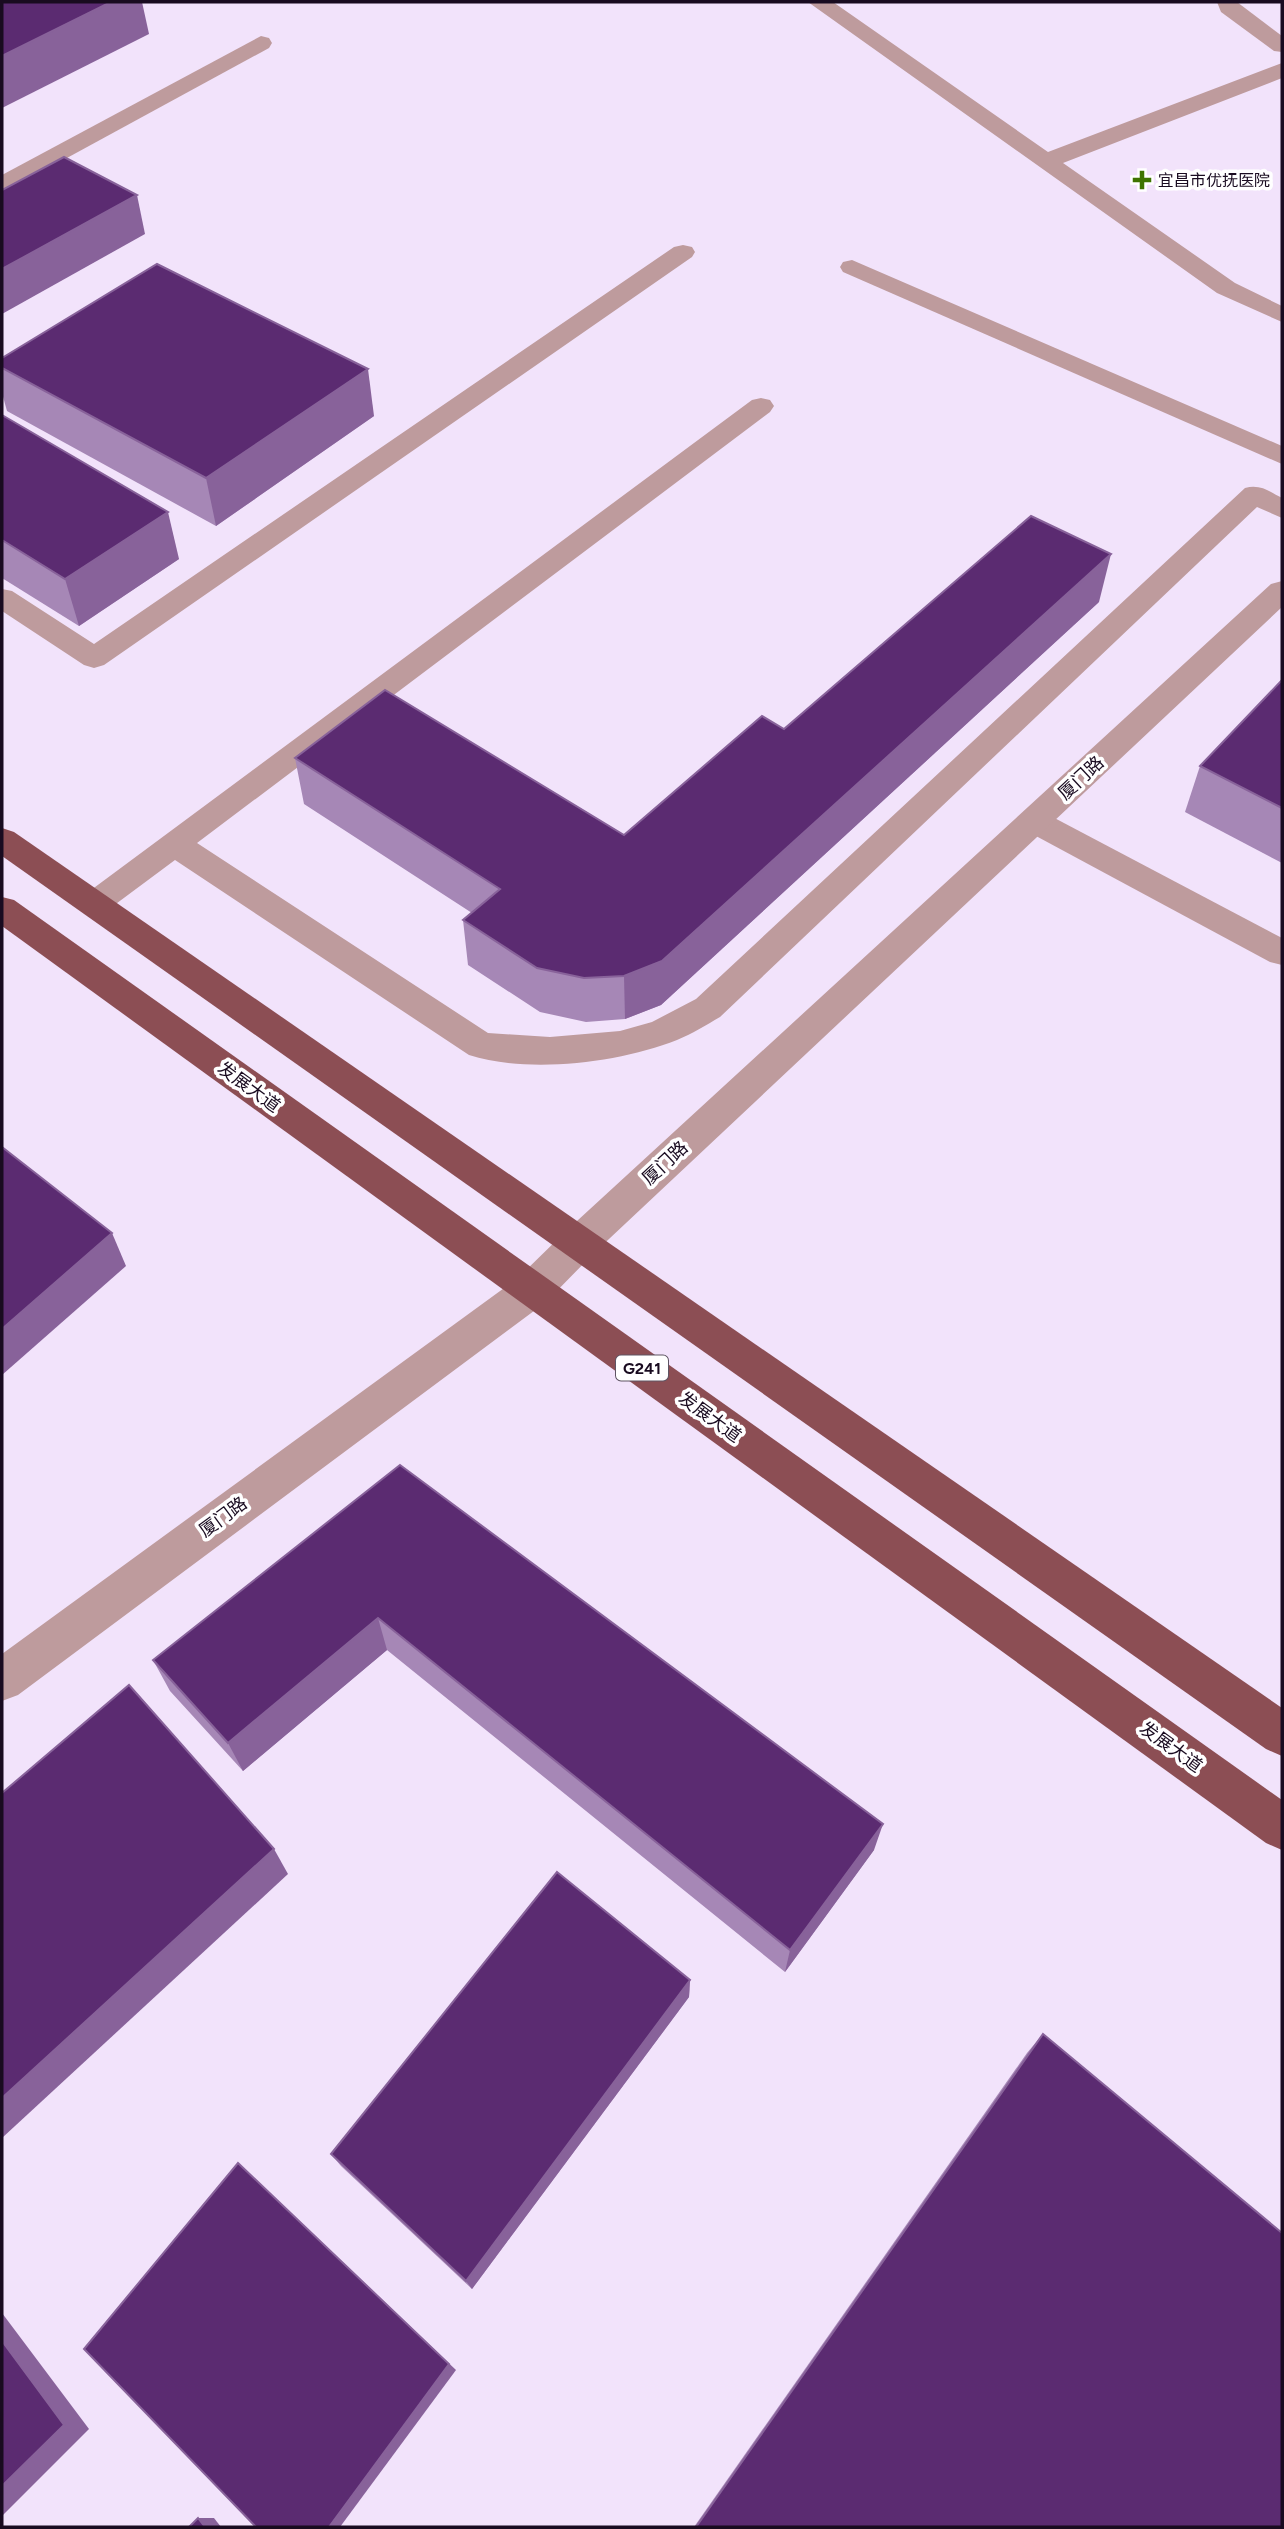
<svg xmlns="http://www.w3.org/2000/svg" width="1284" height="2529" viewBox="0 0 1284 2529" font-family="Figtree,'Noto Sans SC',sans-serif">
	<rect width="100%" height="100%" fill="#f2e3fb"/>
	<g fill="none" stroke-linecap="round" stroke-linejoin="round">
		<g fill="#be9b9d" fill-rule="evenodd">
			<path d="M808 2H833L1048 152 1282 63V78L1063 163 1235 283 1282 306V322L1217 293Z"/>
			<path d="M1217 2H1237L1282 36V52L1274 51 1221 12Z"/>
			<path d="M261 36 269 38 272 43 269 48 10 189 2 191V175Z"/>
			<path d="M683 245 692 247 695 252 692 257 104 665 94 668 84 665 2 611V589L12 591 94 644 674 247Z"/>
			<path d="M852 260 1282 446V464L843 272 840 267 843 262Z"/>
			<path d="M761 398 770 400 774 406 770 412 197 843 488 1033 550 1037 620 1031 652 1022 696 999 1245 488C1260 484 1269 491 1282 498V518L1257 507 720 1017C706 1025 692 1034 677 1040 619 1063 528 1074 469 1055L175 860 105 912 94 916 83 912 78 904 83 896 752 400Z"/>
			<path d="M1034 810 1045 813 1282 938V965L1270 962 1023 829 1018 821 1023 813Z"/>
		</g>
		<path fill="#be9b9d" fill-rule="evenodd" d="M1282 581V607L593 1254 546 1302 18 1695 2 1701V1654L518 1278 565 1232 1271 584Z"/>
		<g fill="#8c4e54" fill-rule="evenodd">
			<path d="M2 828 14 832 1282 1708V1756L1266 1749 2 856Z"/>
			<path d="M2 897 14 900 1282 1800V1850L1266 1843 2 926Z"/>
		</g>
	</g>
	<g fill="#a687b6">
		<path d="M2 358 374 416 216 526 7 411 2 393Z"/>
		<path d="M2 415 179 559 79 626 2 578Z"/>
		<path d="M1099 602 661 1005 625 1019 586 1022 540 1012 468 965 463 920 472 913 304 804 295 758 624 835 784 729Z"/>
		<path d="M1282 680V863L1185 812 1200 766Z"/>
		<path d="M400 1465 874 1850 785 1972 387 1650 243 1771 170 1691 153 1660Z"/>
		<path d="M690 1980 689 1997 472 2289 341 2166 331 2154Z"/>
		<path d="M1043 2034 1282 2527H694L1027 2053Z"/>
	</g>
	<g fill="#88629a">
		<path d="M111 2H142L149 34 2 108V56Z"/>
		<path d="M137 195 145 234 2 314V269Z"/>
		<path d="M368 369 374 416 216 526 206 478Z"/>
		<path d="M168 512 179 559 79 626 65 579Z"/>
		<path d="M1111 554 1099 602 661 1005 625 1019 624 976Z"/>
		<path d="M112 1233 126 1266 2 1375V1329Z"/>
		<path d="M378 1618 387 1650 243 1771 228 1743Z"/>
		<path d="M883 1824 874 1850 785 1972 790 1950Z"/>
		<path d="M274 1849 288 1874 2 2138V2098Z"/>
		<path d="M690 1980 689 1997 472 2289 466 2281Z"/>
		<path d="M238 2163 456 2370 340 2527H329Z"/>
		<path d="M2 2313 89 2429 2 2516Z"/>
		<path d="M198 2518H214L221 2527H205Z"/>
	</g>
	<g fill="#5b2b71" stroke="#88629a" stroke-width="2">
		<path d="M2 2H111L2 56Z"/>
		<path d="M64 157 137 195 2 269V190Z"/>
		<path d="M157 264 368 369 206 478 2 368V358Z"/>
		<path d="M2 415 168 512 65 579 2 540Z"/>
		<path d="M1031 516 1111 554 662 961 624 976 584 978 537 968 463 920 500 889 295 758 385 690 624 835 762 716 784 729Z"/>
		<path d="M1282 680V808L1200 766Z"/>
		<path d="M2 1147 112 1233 2 1329Z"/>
		<path d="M400 1465 883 1824 790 1950 378 1618 228 1743 153 1660Z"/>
		<path d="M129 1685 274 1849 2 2098V1793Z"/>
		<path d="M557 1872 690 1980 466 2281 331 2154Z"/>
		<path d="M1043 2034 1282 2233V2527H696Z"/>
		<path d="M238 2163 449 2364 329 2527H256L84 2349Z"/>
		<path d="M2 2341 64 2425 2 2486Z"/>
		<path d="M198 2518 205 2527H189Z"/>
	</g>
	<path fill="#3e7300" stroke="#fff" stroke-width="2.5" d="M1138.5 169.5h7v7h7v7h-7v7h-7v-7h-7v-7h7z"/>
	<g text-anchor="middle" stroke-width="7" stroke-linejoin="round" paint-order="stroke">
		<g font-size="16" fill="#190b20" stroke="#fff" text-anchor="start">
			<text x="1158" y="186">宜昌市优抚医院</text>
		</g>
		<rect fill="#fff" stroke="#5e5463" stroke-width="2" x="616" y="1355.5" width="52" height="25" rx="5"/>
		<g font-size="16" font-weight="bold" fill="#190b20">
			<text x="642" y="1374">G241</text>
		</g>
		<g font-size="18" fill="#190b20" stroke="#fff">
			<text transform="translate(1081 778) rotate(-43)" y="6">厦门路</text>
			<text transform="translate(249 1087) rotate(36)" y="6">发展大道</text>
			<text transform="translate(665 1163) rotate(-43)" y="6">厦门路</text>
			<text transform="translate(710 1417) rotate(36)" y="6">发展大道</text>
			<text transform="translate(223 1517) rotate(-36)" y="6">厦门路</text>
			<text transform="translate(1171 1747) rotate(36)" y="6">发展大道</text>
		</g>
	</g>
	<rect width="1284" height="2529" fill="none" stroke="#190b20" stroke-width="7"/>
</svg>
